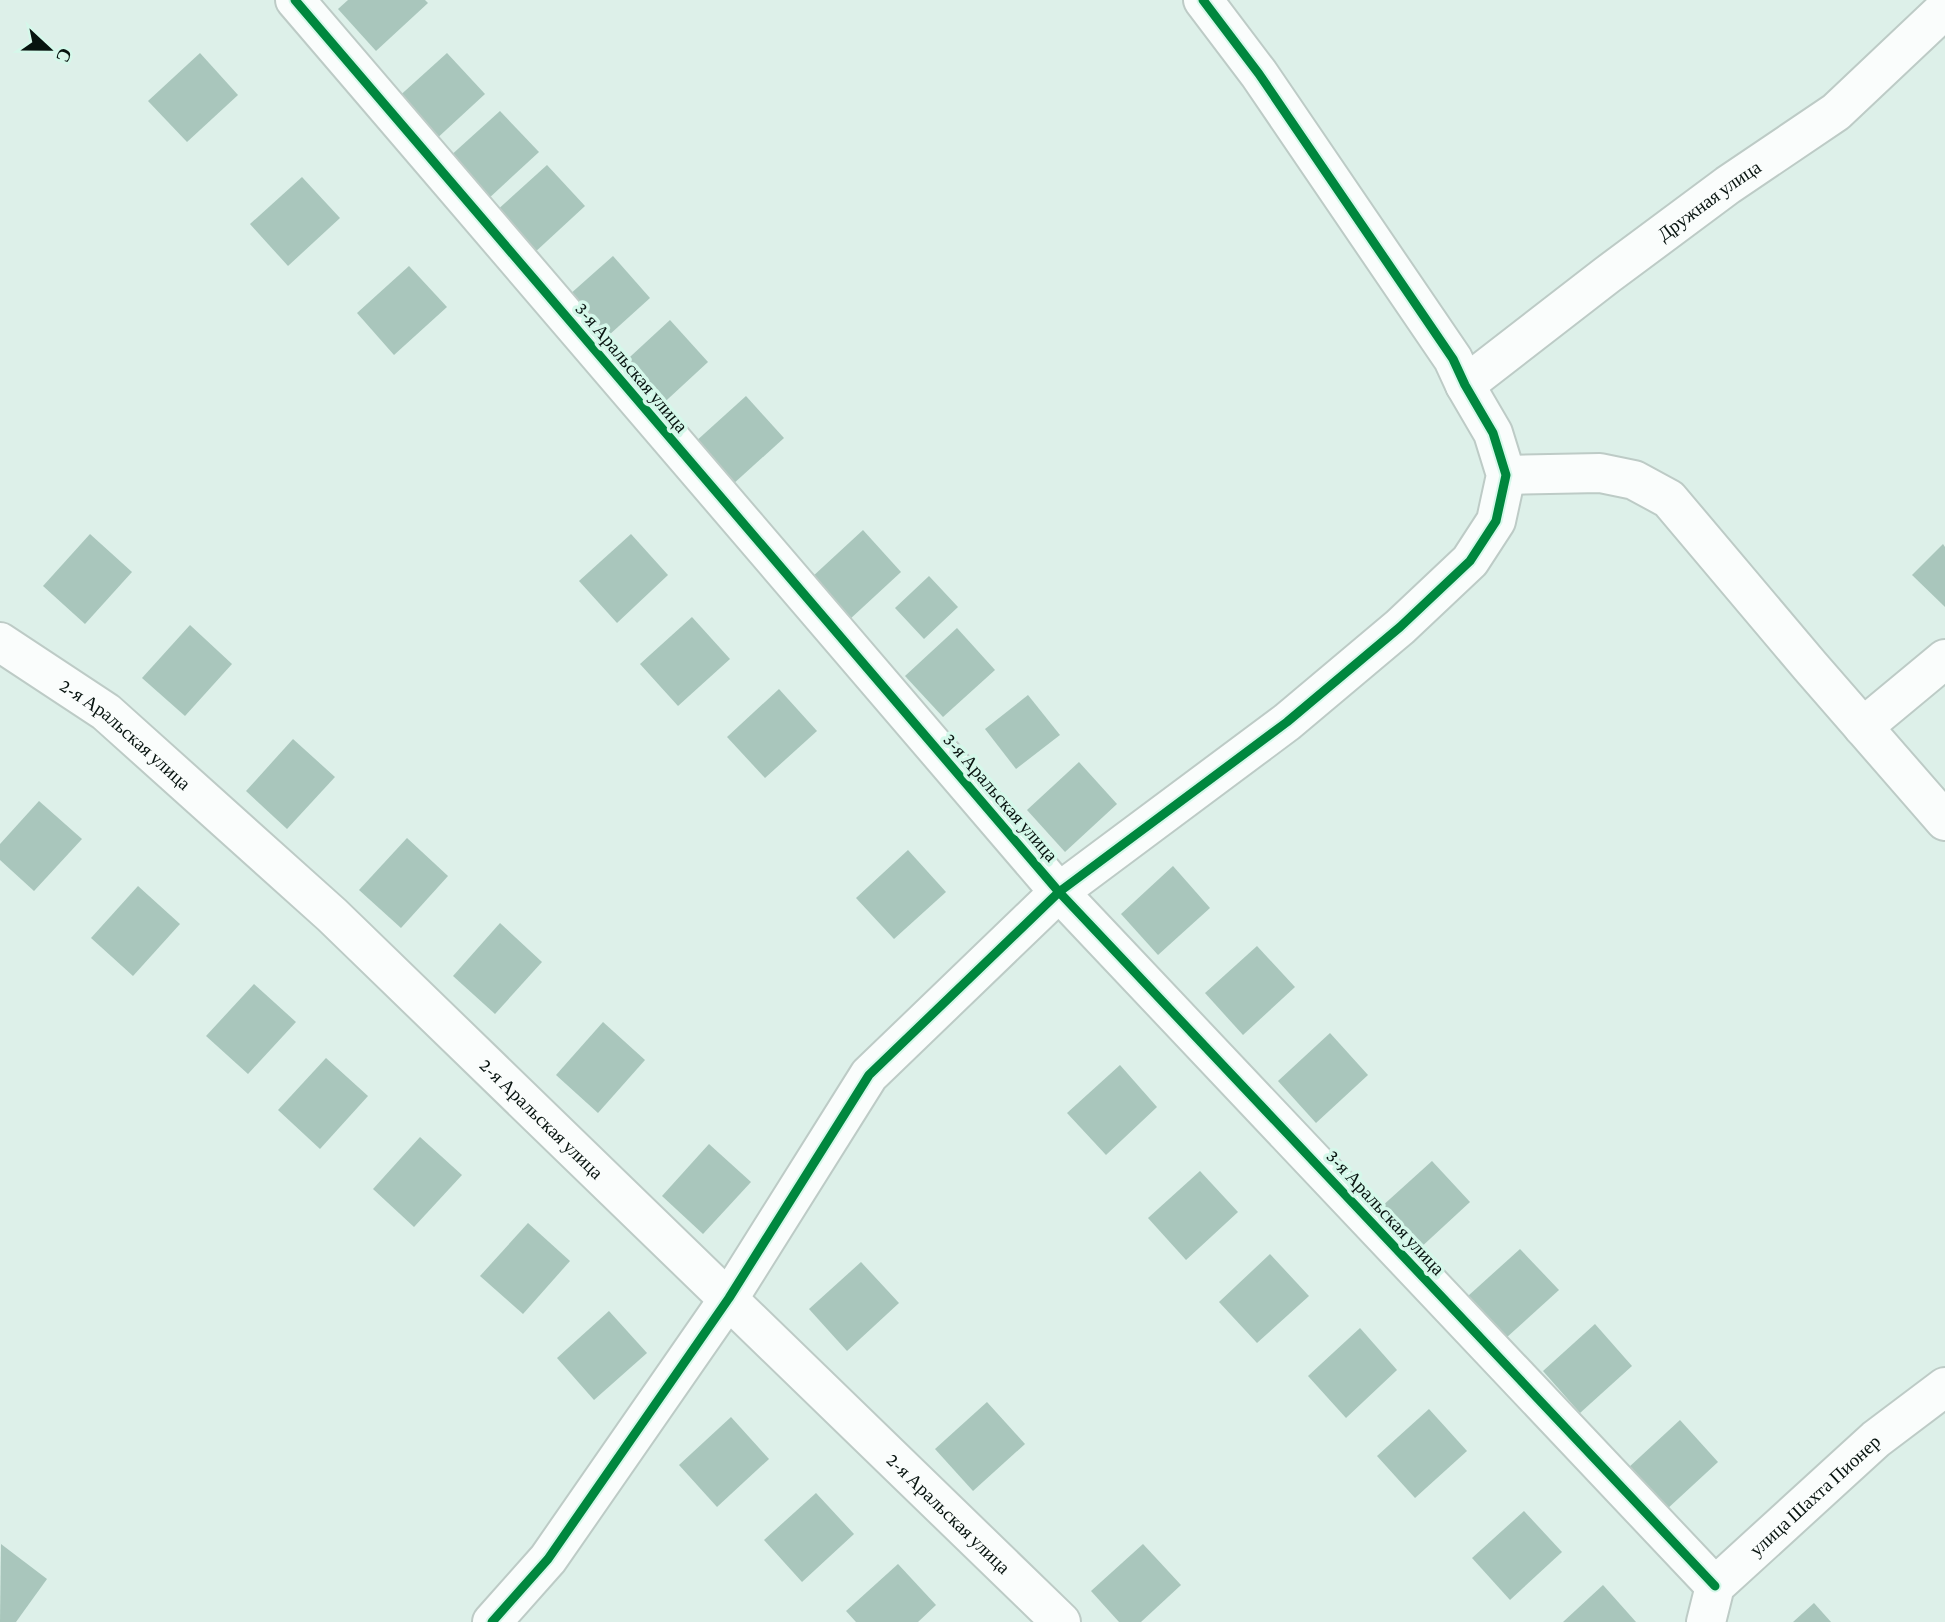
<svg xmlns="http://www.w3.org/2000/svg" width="1945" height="1622" viewBox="0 0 1945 1622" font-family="'Crimson Pro',serif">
	<rect width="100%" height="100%" fill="#ddf0e9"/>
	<g fill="#a9c6bc">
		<path d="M348 0H425L428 3 376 51 338 9Z"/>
		<path d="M200 53 238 95 187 142 148 101Z"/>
		<path d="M447 53 485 94 433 142 395 100Z"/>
		<path d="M500 111 539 152 487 200 448 158Z"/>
		<path d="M547 165 585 206 533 254 495 212Z"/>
		<path d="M302 177 340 218 288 266 250 224Z"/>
		<path d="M613 256 650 298 598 345 560 303Z"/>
		<path d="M409 266 447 307 394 355 357 313Z"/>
		<path d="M670 320 708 362 656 410 618 368Z"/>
		<path d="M746 396 784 438 732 485 694 443Z"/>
		<path d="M863 530 901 572 849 620 811 578Z"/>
		<path d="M90 534 132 572 85 624 43 586Z"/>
		<path d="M631 534 668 575 617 623 579 581Z"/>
		<path d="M1943 544 1945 547V607L1912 575Z"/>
		<path d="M929 576 958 607 924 639 895 608Z"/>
		<path d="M692 617 730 659 678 706 640 664Z"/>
		<path d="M190 625 232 664 185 716 142 678Z"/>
		<path d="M957 628 995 670 943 717 905 676Z"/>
		<path d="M779 689 817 731 765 778 727 737Z"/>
		<path d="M1028 695 1060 735 1016 769 985 729Z"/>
		<path d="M293 739 335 777 287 829 246 791Z"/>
		<path d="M1079 762 1117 804 1065 852 1027 810Z"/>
		<path d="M39 801 82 839 34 891 0 860V844Z"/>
		<path d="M407 838 448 876 401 928 359 890Z"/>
		<path d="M908 850 946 892 894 939 856 898Z"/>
		<path d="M1173 866 1210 908 1158 955 1121 914Z"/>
		<path d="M138 886 180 924 133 976 91 938Z"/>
		<path d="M500 923 542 962 495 1014 453 976Z"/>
		<path d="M1257 946 1295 987 1243 1035 1205 993Z"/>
		<path d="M254 984 296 1022 248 1074 206 1036Z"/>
		<path d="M603 1022 645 1060 598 1113 556 1075Z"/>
		<path d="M1330 1033 1368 1075 1316 1123 1278 1081Z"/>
		<path d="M326 1058 368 1096 320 1149 278 1110Z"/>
		<path d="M1120 1065 1157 1107 1106 1155 1067 1113Z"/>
		<path d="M420 1137 462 1175 414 1227 373 1189Z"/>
		<path d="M709 1144 751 1182 703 1234 662 1196Z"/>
		<path d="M1432 1161 1470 1202 1418 1250 1380 1208Z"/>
		<path d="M1200 1171 1238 1212 1186 1260 1148 1218Z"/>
		<path d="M528 1223 570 1261 523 1314 480 1276Z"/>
		<path d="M1520 1249 1559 1290 1506 1338 1468 1296Z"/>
		<path d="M1270 1254 1309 1296 1257 1343 1219 1302Z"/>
		<path d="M861 1262 899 1303 847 1351 809 1309Z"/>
		<path d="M609 1311 647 1353 594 1400 557 1358Z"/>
		<path d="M1595 1324 1632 1366 1580 1413 1543 1371Z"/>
		<path d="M1360 1328 1397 1370 1346 1418 1308 1376Z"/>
		<path d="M987 1402 1025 1444 973 1491 935 1449Z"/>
		<path d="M1429 1409 1467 1451 1415 1498 1377 1456Z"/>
		<path d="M731 1417 769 1459 717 1507 679 1465Z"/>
		<path d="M1680 1420 1718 1462 1666 1510 1628 1468Z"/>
		<path d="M816 1493 854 1534 802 1582 764 1540Z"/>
		<path d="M1524 1511 1562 1552 1510 1600 1472 1558Z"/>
		<path d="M1 1544 47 1579 16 1622H0Z"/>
		<path d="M1143 1544 1181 1585 1141 1622H1119L1091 1591Z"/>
		<path d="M898 1564 936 1605 918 1622H856L846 1611Z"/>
		<path d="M1603 1585 1636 1622H1563Z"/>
		<path d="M1814 1603 1831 1622H1793Z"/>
	</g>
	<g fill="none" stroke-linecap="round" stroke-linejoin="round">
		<defs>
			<g id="minor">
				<path d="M295 0 1059 892 1715 1586"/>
				<path id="s1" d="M1465 385 1607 275 1728 185 1836 112 1945 9"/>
				<path d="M1506 475 1600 473 1634 480 1669 499 1810 666 1945 821"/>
				<path id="s2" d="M0 642 106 712 332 915 1061 1622"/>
				<path d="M1863 727 1945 659"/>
				<path d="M492 1622 548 1559 729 1298 869 1075 1059 892 1287 722 1400 627 1470 561 1496 521 1506 475 1493 433 1465 385 1453 359 1259 74 1203 0"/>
				<path id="s3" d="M1706 1622 1715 1586 1876 1439 1945 1387"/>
			</g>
		</defs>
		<use href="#minor" stroke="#bdcbc6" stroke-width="42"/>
		<use href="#minor" stroke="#fafdfc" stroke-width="38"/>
		<defs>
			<g id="cycleway">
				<path d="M295 0 1059 892 1715 1586"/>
				<path d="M492 1622 548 1559 729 1298 869 1075 1059 892 1287 722 1400 627 1470 561 1496 521 1506 475 1493 433 1465 385 1453 359 1259 74 1203 0"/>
			</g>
		</defs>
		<use href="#cycleway" stroke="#d5f8ea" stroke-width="13"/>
		<use href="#cycleway" stroke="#00873e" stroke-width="9"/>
	</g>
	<g text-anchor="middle" stroke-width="7" stroke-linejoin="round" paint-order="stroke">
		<g font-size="19" fill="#07130f" stroke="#d5f8ea">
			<text dy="7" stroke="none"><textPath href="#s1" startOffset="306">Дружная улица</textPath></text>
			<text transform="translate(632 367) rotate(50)" y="7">3-я Аральская улица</text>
			<text dy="7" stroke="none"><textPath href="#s2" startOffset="156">2-я Аральская улица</textPath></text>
			<text transform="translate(1001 797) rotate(49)" y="7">3-я Аральская улица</text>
			<text dy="7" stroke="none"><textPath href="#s2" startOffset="723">2-я Аральская улица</textPath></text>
			<text transform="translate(1386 1212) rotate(47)" y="7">3-я Аральская улица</text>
			<text dy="7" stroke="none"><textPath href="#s3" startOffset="172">улица Шахта Пионер</textPath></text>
			<text dy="7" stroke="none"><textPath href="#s2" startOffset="1290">2-я Аральская улица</textPath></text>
		</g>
	</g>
	<g transform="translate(49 49) rotate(112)" stroke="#d5f8ea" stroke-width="5" paint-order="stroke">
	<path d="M0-5L12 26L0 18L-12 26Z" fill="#07130f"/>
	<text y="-10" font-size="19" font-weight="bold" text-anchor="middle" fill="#07130f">С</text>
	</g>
</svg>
